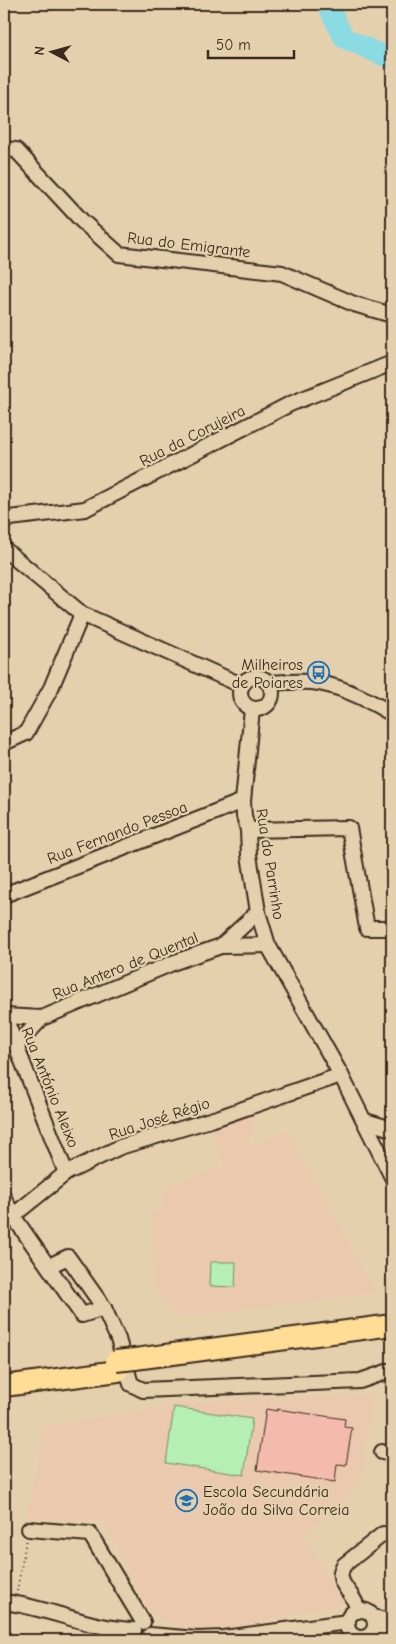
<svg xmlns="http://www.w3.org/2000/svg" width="396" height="1644" viewBox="0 0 396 1644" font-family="'Comic Neue',sans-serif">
	<rect width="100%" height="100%" fill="#e5d0ae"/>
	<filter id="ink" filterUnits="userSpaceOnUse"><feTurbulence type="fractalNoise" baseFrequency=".02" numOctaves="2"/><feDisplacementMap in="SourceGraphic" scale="10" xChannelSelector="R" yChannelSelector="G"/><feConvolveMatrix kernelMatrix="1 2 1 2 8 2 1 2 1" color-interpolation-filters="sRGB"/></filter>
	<g filter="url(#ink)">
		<g fill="#eac9ae">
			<path d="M255 1111 249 1147 287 1130 375 1292 203 1314 178 1316 164 1302 158 1294 153 1280 152 1213 163 1210 165 1186 224 1167 213 1128Z"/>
			<path d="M372 1394 360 1484 304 1535 343 1603 240 1626 185 1629 151 1614 105 1523 28 1516 44 1427 196 1402Z"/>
		</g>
		<g fill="#b5efb3" stroke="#788c68">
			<path d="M210 1262H236L235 1287 209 1286Z"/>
			<path d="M174 1407 252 1419 244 1475 166 1463Z"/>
		</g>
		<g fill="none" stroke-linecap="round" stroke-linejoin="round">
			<path stroke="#8adbe2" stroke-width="21" d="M327 4 344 38 384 56 392 57"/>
		</g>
		<path fill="#f4baad" stroke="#3b2a1e" d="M266 1409 277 1411V1409L345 1419 344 1427 352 1428 346 1465 337 1464 335 1482 257 1470Z"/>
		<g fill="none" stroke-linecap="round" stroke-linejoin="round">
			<defs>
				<g id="minor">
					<path d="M4 149 16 150 82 221 119 254 282 273 354 304 392 315"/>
					<path d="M4 522 10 518 85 509 290 404 392 363"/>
					<path d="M4 549 82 614 241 685"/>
					<circle cx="256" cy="693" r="16"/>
					<path d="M269 683C283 682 298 681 312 682 340 685 369 700 392 714"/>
					<path d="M252 709 243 801 244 816 248 830 249 855 258 912 268 945 341 1075 392 1177"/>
					<path d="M4 743 26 733 51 688 82 614"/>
					<path d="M248 830 349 828 367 928H392"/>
					<path d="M4 895 243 801"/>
					<path d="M221 946 258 912"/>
					<path d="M4 1015 66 1173"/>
					<path d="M4 1016 42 1018"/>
					<path d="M16 1046 42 1018 175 962 221 946 268 945"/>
					<path d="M365 1121 392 1129"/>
					<path d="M4 1198 13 1216 82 1315 104 1308 68 1257 49 1266"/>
					<path d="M4 1223 66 1173 120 1147 220 1117 341 1075"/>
					<path d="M104 1308 118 1339 131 1384 143 1390 360 1381 392 1370"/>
					<path d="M382 1452 392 1454"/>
					<path d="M29 1529 90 1534 143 1622"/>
					<path d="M4 1602C48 1607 89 1629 134 1630"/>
					<circle cx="361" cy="1624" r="14"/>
					<path d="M358 1611C356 1593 332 1583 344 1565L383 1534"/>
					<path d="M373 1617 392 1622"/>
					<path d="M372 1633 392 1632"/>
					<path d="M150 1635 197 1639 223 1638 348 1622"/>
				</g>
				<g id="highway">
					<path d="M135 1359 392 1325"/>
					<path d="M4 1386 118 1371"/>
				</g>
			</defs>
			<use href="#minor" stroke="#3b2a1e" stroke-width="18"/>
			<use href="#highway" stroke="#3b2a1e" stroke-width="24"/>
			<path stroke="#3b2a1e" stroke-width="2" stroke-dasharray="1 4" stroke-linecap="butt" d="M17 1591 26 1541"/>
			<use href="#minor" stroke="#e5d0ae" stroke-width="14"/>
			<use href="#highway" stroke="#ffdd96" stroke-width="20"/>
			<defs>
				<path id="highway-bridge" d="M116 1361 135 1359"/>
			</defs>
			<use href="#highway-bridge" stroke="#3b2a1e" stroke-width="24" stroke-linecap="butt"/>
			<use href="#highway-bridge" stroke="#ffdd96" stroke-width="20"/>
		</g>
	</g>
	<defs>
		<symbol id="bus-ring" viewBox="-11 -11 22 22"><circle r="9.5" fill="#e5d0ae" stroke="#1f6fb2" stroke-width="1.5"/><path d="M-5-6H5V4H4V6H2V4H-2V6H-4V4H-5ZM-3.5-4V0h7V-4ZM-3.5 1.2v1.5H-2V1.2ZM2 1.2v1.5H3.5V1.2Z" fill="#1f6fb2"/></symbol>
		<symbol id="school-ring" viewBox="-11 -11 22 22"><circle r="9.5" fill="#e5d0ae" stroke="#1f6fb2" stroke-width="1.5"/><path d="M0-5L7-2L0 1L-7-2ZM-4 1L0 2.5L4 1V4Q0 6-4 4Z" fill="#1f6fb2"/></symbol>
	</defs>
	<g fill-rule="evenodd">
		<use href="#bus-ring" x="306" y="660" width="25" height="25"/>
		<use href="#school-ring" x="174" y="1488" width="25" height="25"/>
	</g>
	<g text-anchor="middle" stroke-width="4.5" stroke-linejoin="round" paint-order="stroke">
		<g font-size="16" fill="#3b2a1e" stroke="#e5d0ae">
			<text transform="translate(189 244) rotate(7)" y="6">Rua do Emigrante</text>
			<text transform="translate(192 435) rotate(-27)" y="6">Rua da Corujeira</text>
			<text transform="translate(117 832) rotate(-21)" y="6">Rua Fernando Pessoa</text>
			<text transform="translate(271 864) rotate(81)" y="6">Rua do Parrinho</text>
			<text transform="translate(125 965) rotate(-22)" y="6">Rua Antero de Quental</text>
			<text transform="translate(51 1087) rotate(68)" y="6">Rua António Aleixo</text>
			<text transform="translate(159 1118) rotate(-18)" y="6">Rua José Régio</text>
		</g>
		<g font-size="16" fill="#3b2a1e" stroke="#e5d0ae" text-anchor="end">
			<text x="303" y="670">Milheiros<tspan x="303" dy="18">de Poiares</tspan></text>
			<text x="203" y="1497" text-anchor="start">Escola Secundária<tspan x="203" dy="18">João da Silva Correia</tspan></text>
		</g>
	</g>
	<rect width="396" height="1644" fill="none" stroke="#e5d0ae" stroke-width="20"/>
	<rect x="10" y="10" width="376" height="1624" fill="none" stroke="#3b2a1e" stroke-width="2" filter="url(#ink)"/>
	<g transform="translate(52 52) rotate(276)" stroke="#e5d0ae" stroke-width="4" paint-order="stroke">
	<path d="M0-4L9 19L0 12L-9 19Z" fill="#3b2a1e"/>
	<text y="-8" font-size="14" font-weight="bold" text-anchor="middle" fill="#3b2a1e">N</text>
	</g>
	<path d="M208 50v8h86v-8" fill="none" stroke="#3b2a1e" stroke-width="2.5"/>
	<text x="216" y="50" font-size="15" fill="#3b2a1e" stroke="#e5d0ae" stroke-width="4" paint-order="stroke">50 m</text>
</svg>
